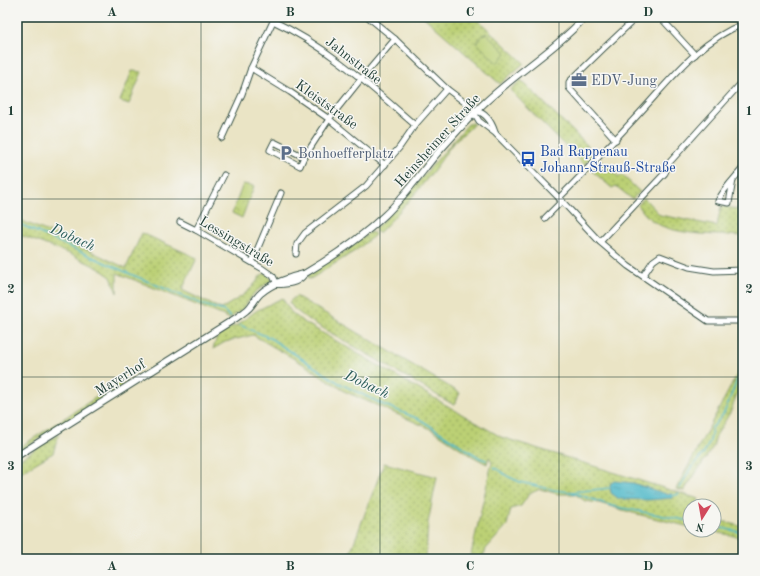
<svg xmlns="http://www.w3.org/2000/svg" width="760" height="576" viewBox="0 0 760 576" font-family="'Old Standard TT',serif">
	<defs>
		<pattern id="grass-dots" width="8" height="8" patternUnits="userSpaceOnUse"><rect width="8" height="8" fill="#bbd074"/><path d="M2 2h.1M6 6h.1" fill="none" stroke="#97aa60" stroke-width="1.8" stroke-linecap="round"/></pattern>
		<pattern id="park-crowns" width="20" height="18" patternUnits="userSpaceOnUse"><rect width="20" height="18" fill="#bbd074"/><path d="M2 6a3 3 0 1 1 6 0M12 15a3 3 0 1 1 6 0" fill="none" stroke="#97aa60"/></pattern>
		<pattern id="water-ripples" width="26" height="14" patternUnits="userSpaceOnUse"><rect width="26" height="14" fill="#4cb7c8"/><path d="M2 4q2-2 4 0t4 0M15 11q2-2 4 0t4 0" fill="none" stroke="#3f96a3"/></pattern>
	</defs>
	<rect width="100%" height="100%" fill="#f6f6f2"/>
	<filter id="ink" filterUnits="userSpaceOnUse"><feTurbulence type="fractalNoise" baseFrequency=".025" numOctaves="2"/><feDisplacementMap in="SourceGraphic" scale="8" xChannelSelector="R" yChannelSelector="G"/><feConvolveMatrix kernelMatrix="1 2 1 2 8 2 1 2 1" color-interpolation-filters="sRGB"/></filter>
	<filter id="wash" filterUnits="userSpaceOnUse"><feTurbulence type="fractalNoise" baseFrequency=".012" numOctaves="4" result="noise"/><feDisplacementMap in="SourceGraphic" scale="16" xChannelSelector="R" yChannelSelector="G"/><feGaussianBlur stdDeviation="0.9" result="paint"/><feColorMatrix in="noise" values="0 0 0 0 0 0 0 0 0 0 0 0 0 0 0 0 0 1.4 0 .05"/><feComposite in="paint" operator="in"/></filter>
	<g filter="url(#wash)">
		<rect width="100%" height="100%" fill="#eae4c5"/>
		<g fill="url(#grass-dots)" stroke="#6d8654">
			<path d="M424 17H475L524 63 500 84Z"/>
			<path d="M132 71 142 72 129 104 120 101Z"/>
			<path d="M521 80 595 153 584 165 510 90Z"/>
			<path d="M473 123V125C467 132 459 136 453 143 447 151 442 159 437 166 419 190 400 211 380 232H376L375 229 400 203 462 131 468 124Z"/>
			<path d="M601 161 619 177 622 175 640 192 632 199 616 186 612 188 592 171Z"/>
			<path d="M644 198 660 215 717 226 721 206 743 210V236C716 234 668 237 648 217 644 214 641 209 638 205Z"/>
			<path d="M17 219 63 238 126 268 142 233 197 258 182 290 221 309C240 297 249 294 261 275L267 273 272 282 266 284 254 293 244 308 229 319 224 316 117 273V293L111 277 98 268 70 254 17 234Z"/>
			<path d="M370 232 374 233 375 235 355 251 312 278 309 279 307 278 308 275 350 248Z"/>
			<path d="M296 296 460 393 454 405 309 320 294 309 289 302Z"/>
			<path d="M282 298 291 312 302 321 501 437 699 499 695 506H690V527L633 513 599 503 585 501 575 494H558L540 489 529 494 521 506 511 509 507 525 486 549 482 559H470L492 462 489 457 487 464 472 456 433 430 346 392 303 364 253 335 225 342 213 349 217 337 232 327 236 326 256 311Z"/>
			<path d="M738 373 743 376 731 411 716 436 713 447 684 491 676 489Z"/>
			<path d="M121 381V387L17 453V449Z"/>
			<path d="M59 434 53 453 17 474V461Z"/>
			<path d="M384 463 437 477 428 523 426 555 424 559H355L349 556Z"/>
			<path d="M714 521 726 522 743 527V538L706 530H714Z"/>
		</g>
		<path fill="url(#park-crowns)" stroke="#6d8654" d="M243 184 254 186 242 218 232 213Z"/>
		<path fill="#bbd074" stroke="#6d8654" d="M486 33 506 53 497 63 476 42Z"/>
		<path fill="url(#water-ripples)" stroke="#367a7e" d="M614 481 633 483 663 493 672 494 673 498 648 500 619 499 611 493 610 484Z"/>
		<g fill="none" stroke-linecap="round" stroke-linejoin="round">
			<g stroke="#4cb7c8" stroke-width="1.5">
				<path d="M17 223 128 273 204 305 224 311 230 317"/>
				<path d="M240 325 270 338 339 383 382 404 421 420 480 458 486 460"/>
				<path d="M494 467 507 476 520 482 554 490 571 492 612 506 690 521"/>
				<path d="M680 488 690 469 704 453 710 441 712 428 724 413 738 378"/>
				<path d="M572 492 610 488"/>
				<path d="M672 496 679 494"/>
				<path d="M714 526 743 533"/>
			</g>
		</g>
	</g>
	<g filter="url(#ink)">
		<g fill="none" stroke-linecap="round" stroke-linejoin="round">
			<defs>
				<g id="minor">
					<path d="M368 17 395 39 447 89 476 111C486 113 492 123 495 132"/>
					<path d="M660 17 695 55"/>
					<path d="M273 21C327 46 371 87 415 125"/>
					<path d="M251 68 290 92 329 119 385 165"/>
					<path d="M476 111V116L479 121 495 133 559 198 600 242 628 266 708 321H743"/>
					<path d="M222 138 242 94 251 68 275 17"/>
					<path d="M616 140 569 88V82L605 47 637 17"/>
					<path d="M304 157 274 142 270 150 300 166 303 159 329 119 361 79 395 39"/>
					<path d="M733 180 729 203 718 201C724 188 734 179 743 168"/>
					<path d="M559 198C585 172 610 145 635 118 667 84 698 41 743 24"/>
					<path d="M545 218 562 201"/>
					<path d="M180 222 196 230 263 269 273 276 277 284"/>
					<path d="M196 230 224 175"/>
					<path d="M600 242 665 173 669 163 743 81"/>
					<path d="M296 254 297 244 305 233 366 186 399 148 415 125 447 89"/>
					<path d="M252 262 281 193"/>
					<path d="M643 276 653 261 660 256 689 267 714 271 743 270"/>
				</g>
				<g id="tertiary">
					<path d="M277 284C287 284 298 283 304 274 333 257 361 238 385 215 403 198 418 177 434 157 447 142 461 127 475 112 508 78 552 53 585 17"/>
					<path d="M17 456 236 318C240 315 245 312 249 308 253 304 256 297 261 293 271 284 290 277 304 274"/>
				</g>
			</defs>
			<use href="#minor" stroke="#3d564a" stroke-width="7"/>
			<use href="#tertiary" stroke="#3d564a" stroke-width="8"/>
			<use href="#minor" stroke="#fff" stroke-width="5"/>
			<use href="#tertiary" stroke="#fff" stroke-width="6"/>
		</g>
	</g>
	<path fill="none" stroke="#1f3d34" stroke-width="1" stroke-opacity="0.55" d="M201 17V559M380 17V559M559 17V559M17 199H743M17 377H743"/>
	<defs>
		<symbol id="office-bare" viewBox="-9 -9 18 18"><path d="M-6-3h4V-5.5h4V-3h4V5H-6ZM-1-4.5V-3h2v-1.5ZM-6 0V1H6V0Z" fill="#5c6f8a" stroke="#f6f6f2" stroke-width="2.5" paint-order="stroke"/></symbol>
		<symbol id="parking-bare" viewBox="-9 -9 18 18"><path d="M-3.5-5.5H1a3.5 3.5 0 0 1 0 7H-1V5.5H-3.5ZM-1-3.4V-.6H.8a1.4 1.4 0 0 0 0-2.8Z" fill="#5c6f8a" stroke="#f6f6f2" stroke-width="2.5" paint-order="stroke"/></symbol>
		<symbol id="bus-bare" viewBox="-9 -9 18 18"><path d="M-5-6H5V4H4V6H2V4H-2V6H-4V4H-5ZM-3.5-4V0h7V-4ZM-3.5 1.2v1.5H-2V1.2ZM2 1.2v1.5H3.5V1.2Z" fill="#1a4fb4" stroke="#f6f6f2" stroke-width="2.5" paint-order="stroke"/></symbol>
	</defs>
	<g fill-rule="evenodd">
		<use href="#office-bare" x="568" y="69" width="22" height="22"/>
		<use href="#parking-bare" x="275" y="142" width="22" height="22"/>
		<use href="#bus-bare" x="517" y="148" width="22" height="22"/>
	</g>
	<g text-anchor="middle" stroke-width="3" stroke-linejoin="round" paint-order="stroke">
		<g font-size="14" fill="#1f3d34" stroke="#f6f6f2">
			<text transform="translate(354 60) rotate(38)" y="5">Jahnstraße</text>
			<text transform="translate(327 104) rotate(36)" y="5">Kleiststraße</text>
			<text transform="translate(437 140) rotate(-48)" y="5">Heinsheimer Straße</text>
			<text transform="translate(237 241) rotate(31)" y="5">Lessingstraße</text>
			<text transform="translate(120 377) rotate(-32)" y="5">Mayerhof</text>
		</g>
		<g font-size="14" fill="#4e5e75" stroke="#f6f6f2" text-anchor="start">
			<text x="591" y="85">EDV-Jung</text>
			<text x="298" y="158">Bonhoefferplatz</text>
		</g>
		<g font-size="14" fill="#164399" stroke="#f6f6f2" text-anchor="start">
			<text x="540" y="156">Bad Rappenau<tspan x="540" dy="16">Johann-Strauß-Straße</tspan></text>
		</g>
		<g font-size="15" font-style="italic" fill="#2a5c59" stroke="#f6f6f2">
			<text transform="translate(73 237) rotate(24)" y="5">Dobach</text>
			<text transform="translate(367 384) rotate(25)" y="5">Dobach</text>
		</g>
	</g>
	<rect width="760" height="576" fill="none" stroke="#f6f6f2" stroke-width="44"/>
	<g transform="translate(702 518) rotate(191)"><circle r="19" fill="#f6f6f2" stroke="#a0aca6"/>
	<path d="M0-3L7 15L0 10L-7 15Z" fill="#d1495b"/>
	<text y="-6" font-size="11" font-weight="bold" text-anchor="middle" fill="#1f3d34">N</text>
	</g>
	<rect x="22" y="22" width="716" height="532" fill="none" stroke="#1f3d34" stroke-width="1.5"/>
	<g font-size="13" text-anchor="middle" font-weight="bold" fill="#1f3d34">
		<text x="112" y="16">A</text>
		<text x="290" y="16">B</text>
		<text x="470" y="16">C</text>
		<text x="648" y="16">D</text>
		<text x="11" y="115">1</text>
		<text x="749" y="115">1</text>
		<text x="11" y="293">2</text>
		<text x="749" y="293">2</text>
		<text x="11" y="470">3</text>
		<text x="749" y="470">3</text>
		<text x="112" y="570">A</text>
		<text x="290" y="570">B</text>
		<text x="470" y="570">C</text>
		<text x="648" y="570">D</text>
	</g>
</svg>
